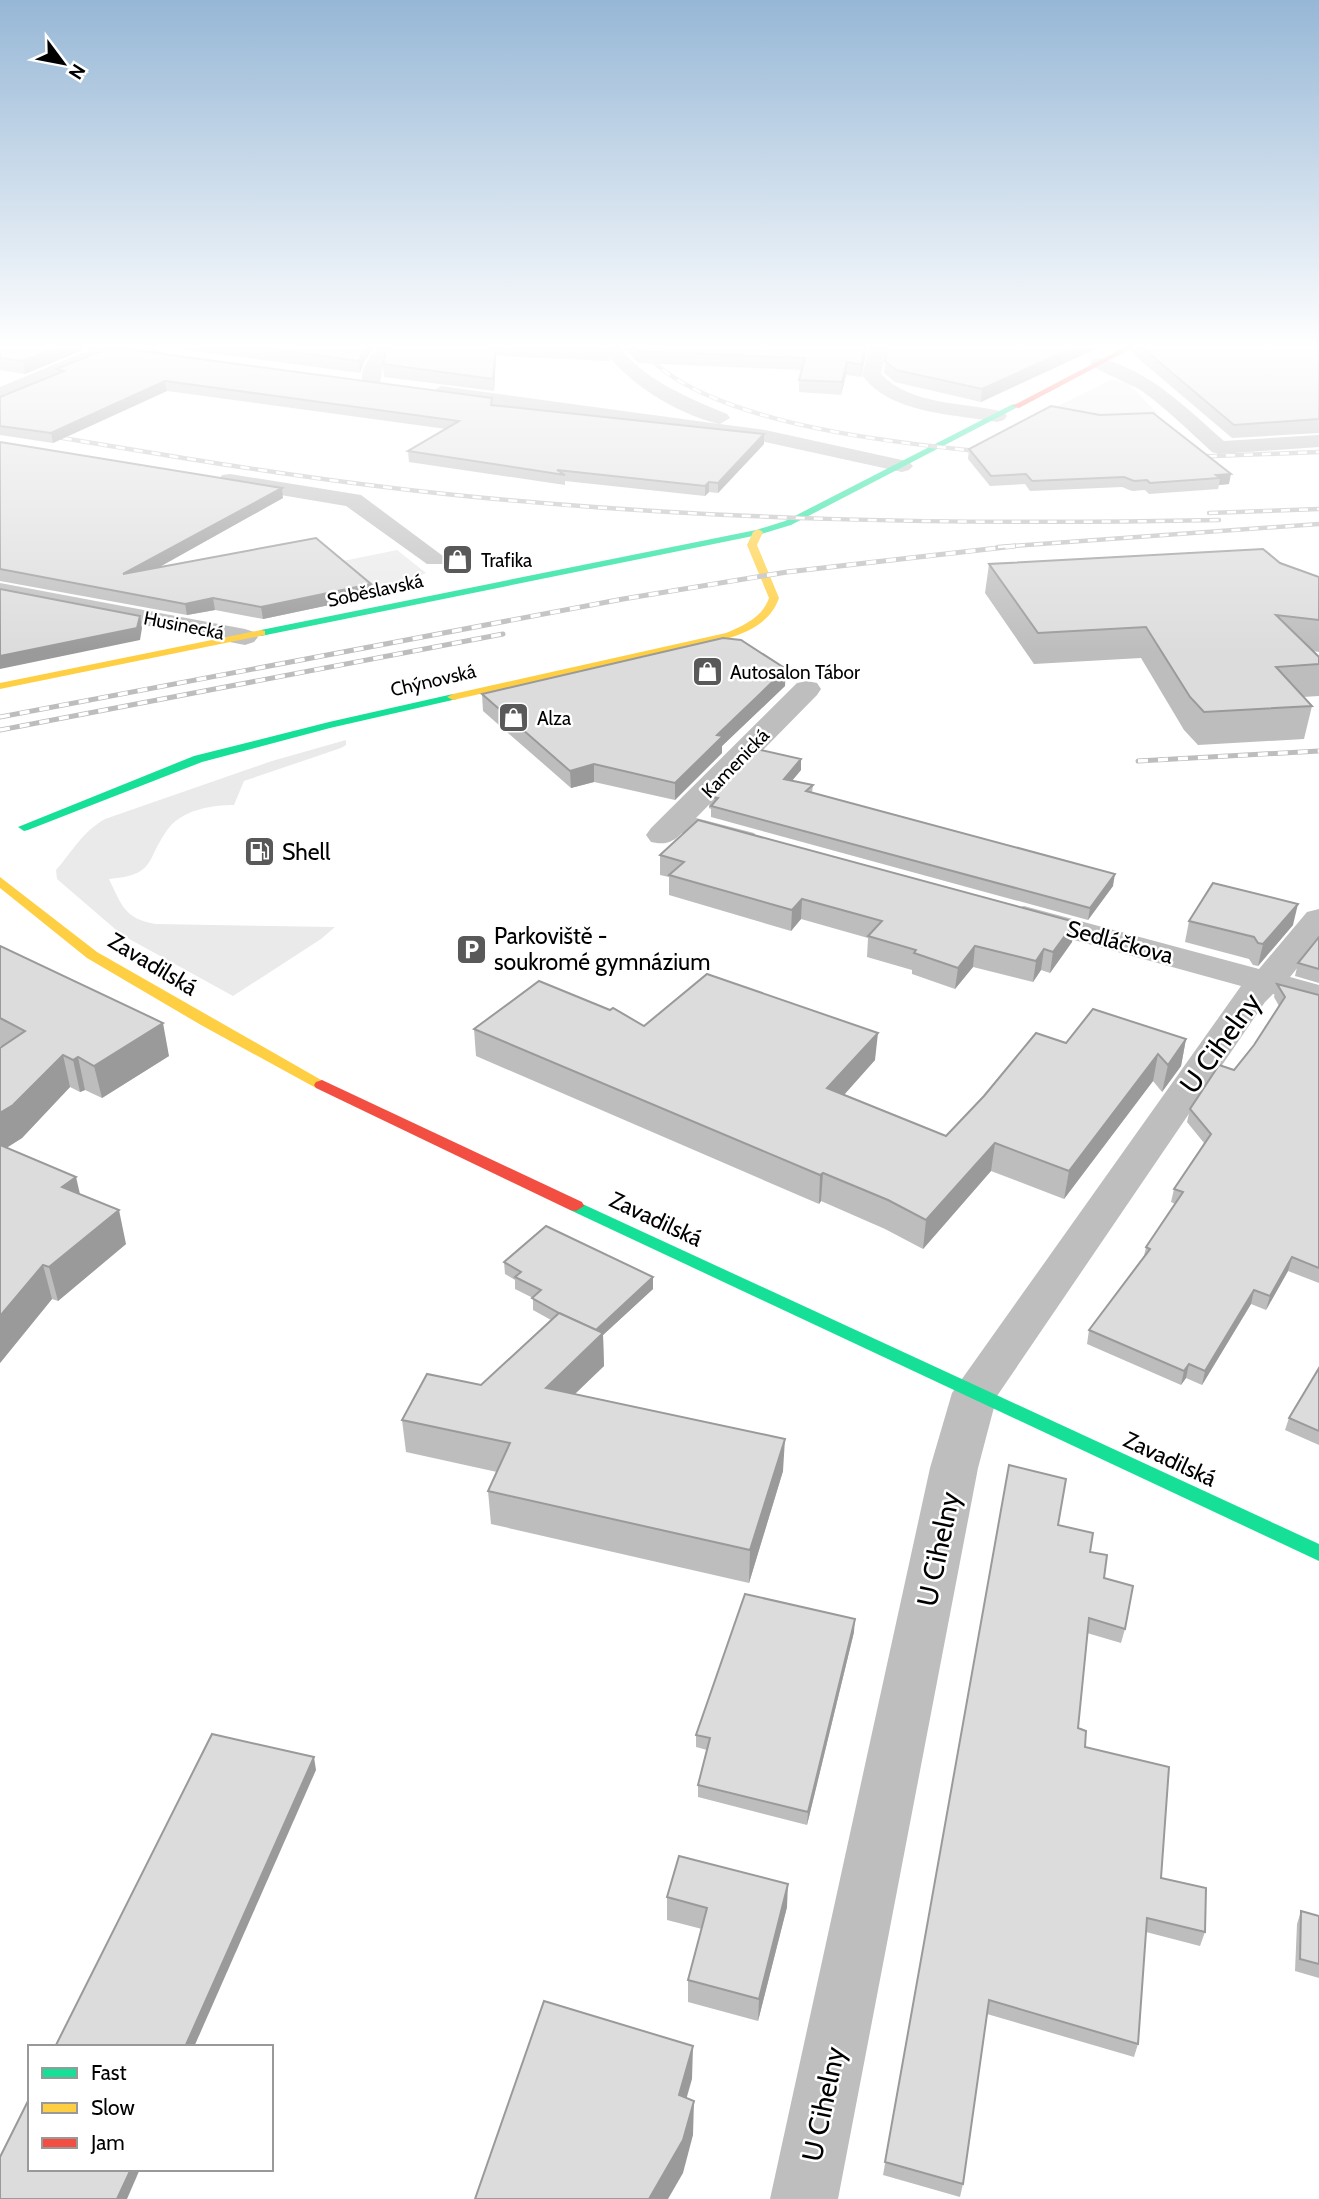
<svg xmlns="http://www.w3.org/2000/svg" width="1319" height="2199" viewBox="0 0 1319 2199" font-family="Cabin,sans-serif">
	<rect width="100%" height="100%" fill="#fff"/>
	<g fill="#eaeaea">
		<path d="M1111 380 1127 382 1158 414 1118 415 1100 424 1043 413Z"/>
		<path d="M397 550 426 573 372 596 333 563Z"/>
		<path d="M346 740V745L341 748 244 781 234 805C212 805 182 810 168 829 145 860 157 875 109 879 122 906 125 919 156 924L335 927 321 939 233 996 122 935 57 879 56 870C73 851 82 832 105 819L272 761Z"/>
	</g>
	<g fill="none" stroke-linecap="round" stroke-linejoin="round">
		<g fill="#bebebe" fill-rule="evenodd">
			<path d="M80 345C99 345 156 341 168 355L159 360 112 354 0 400V387L89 350Z"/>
			<path d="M380 345H399L383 367 379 387H365C356 371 370 357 380 345Z"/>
			<path d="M600 345H618C643 380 689 398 727 414L730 418 720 424 765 430 902 460 909 462 913 466 909 470 902 472 765 442 441 398 431 392 441 386 719 424C675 413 626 383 600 345Z"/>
			<path d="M870 345H888L881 374C911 406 965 402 1004 412L1007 416 1004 420 997 422C954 414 890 414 862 375Z"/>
			<path d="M1099 358C1150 370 1186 408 1224 441L1319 435V447L1219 454 1212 452C1189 431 1167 409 1142 391 1130 383 1096 371 1090 363L1093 359Z"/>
			<path d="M230 474 361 495 447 559 443 564H427L346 506 222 485 219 480 222 475Z"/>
			<path d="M0 583 245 629 254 632 258 637 254 642 245 645 0 597Z"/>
			<path d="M807 681 817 683 821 689 817 695 696 818 754 833 759 840 754 847 743 849 682 833C672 843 665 845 651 842L646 835 651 828 797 683Z"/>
			<path d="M1024 906 1259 969 1307 912 1319 909V941L1290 977 1319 985V1007L1273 994 1265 1002 997 1396 978 1468 838 2199H770L930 1468 952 1393 1241 986 1012 923 1007 916 1012 909Z"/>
		</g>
		<g fill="#16e098" fill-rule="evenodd">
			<path d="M1013 404 1020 406 791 525 758 535 261 636 256 633 261 630 756 530 785 521Z"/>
			<path d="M453 694 457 695V699L330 728 202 762 28 830 24 831 18 827 194 756 329 722Z"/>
			<path d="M576 1201 1319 1544V1561L570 1210 568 1206Z"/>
		</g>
		<g fill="#ffcf43" fill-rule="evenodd">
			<path d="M758 529 763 532 757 545 779 598C771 621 751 631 729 638L453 700 447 697 453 694 726 633C744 625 762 618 769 598L747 545 753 532Z"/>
			<path d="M261 630 265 631V635L0 689V683Z"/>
			<path d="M0 877 97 952 330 1085 328 1088H316L201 1025 87 958 0 888Z"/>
		</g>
		<g fill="#f24e42" fill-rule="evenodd">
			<path d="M1129 345H1138L1019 408 1012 406Z"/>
			<path d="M322 1080 582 1202 584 1206 576 1211 570 1210 316 1088 314 1085 316 1082Z"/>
		</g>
		<defs>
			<g id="rail-far1">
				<path d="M636 345C645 353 654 363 663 370 738 426 895 443 987 452"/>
				<path d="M45 435C181 458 318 481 455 495 709 521 964 525 1219 520"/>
				<path d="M1190 457 1319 452"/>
				<path d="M1209 513 1319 509"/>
				<path d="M998 547 1319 524"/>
			</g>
			<g id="rail">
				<path d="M0 717 623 599 787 572 1015 546"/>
				<path d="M0 730 503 634"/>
				<path d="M1138 761 1319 751"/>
			</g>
		</defs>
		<use href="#rail-far1" stroke="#bdbdbd" stroke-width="4.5"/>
		<use href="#rail" stroke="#bdbdbd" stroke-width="5"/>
		<use href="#rail-far1" stroke="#fff" stroke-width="2.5" stroke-dasharray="9" stroke-linecap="butt"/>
		<use href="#rail" stroke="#fff" stroke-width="3.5" stroke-dasharray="10" stroke-linecap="butt"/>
	</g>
	<g fill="#bdbdbd">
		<path d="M0 345H82L83 350 25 374 0 370Z"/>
		<path d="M153 345H377L365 360 360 373Z"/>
		<path d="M391 345H606L609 349 610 361 496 356 494 391 384 377 383 364Z"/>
		<path d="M621 345H868L861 377 846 375 841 395 799 392V380L802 370 638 363Z"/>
		<path d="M1104 345 981 402 895 382 884 373 885 361Z"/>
		<path d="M1134 345H1319V433L1232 438 1133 354Z"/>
		<path d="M56 369 492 398V405L764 444 718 493 709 492 705 496 565 481V485L409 462 408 451 446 429 167 391 53 443 0 435V397L57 374Z"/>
		<path d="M1153 413 1229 484 1219 485 1218 489 1149 494 1145 490 1132 491 1122 487 1030 491 1025 484 990 486 968 459 969 449 1100 415Z"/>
		<path d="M0 442 283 498 158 568 371 584 372 596 263 619 215 610 187 615 0 581Z"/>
		<path d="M1280 563 1319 577V652L1313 651 1319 657V696L1303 697 1312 706 1304 739 1198 745 1184 730 1141 658 1034 664 985 593 989 564Z"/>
		<path d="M785 686 722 746V753L675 800 594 782 571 788 483 711 482 694Z"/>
		<path d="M801 770 792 781 813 785 812 793 1113 886 1088 920 711 817V809L709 808 710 797Z"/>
		<path d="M660 855 1075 922 1072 942 1050 973 1041 970 1033 982 973 967 955 989 912 974V970L867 957 868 938 801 919 791 931 669 895V877L660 875Z"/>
		<path d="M1189 921 1293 925 1258 966 1253 965 1249 959 1185 942Z"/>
		<path d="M1319 937V983L1295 976 1298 963Z"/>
		<path d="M0 946 169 1056 102 1098 85 1090 80 1092 70 1087 22 1138 6 1148 80 1195 126 1244 58 1301 52 1299 0 1363V1048L2 1047 0 1046Z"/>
		<path d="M1277 984 1319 995V1283L1288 1271 1266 1310 1251 1304 1202 1385 1186 1378 1181 1385 1087 1344 1089 1330 1144 1256 1146 1247 1175 1204 1171 1202 1174 1189 1204 1143 1187 1122 1190 1109 1234 1070 1254 1045 1279 1006 1274 997Z"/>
		<path d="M644 1026 875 1060 844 1095 946 1136 1066 1043 1186 1039 1181 1066 1162 1092 1153 1081 1064 1199 991 1171 923 1249 885 1229 821 1201 819 1204 476 1056 474 1029Z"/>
		<path d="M504 1262 653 1289 603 1335 604 1366 574 1394 783 1471 749 1583 491 1524 488 1491 497 1472 406 1452 402 1420 481 1385 551 1320 533 1310V1298L515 1289V1280L505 1274Z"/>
		<path d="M1319 1368V1445L1285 1430 1289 1418Z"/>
		<path d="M1009 1465 1058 1525 1090 1552 1104 1578 1125 1629 1121 1643 1087 1633 1078 1728 1085 1747 1161 1878 1205 1932 1200 1946 1146 1932 1138 2044 1134 2057 987 2014 963 2184 960 2197 883 2175Z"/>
		<path d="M854 1632 807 1825 698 1797V1785L707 1750 696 1747V1735Z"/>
		<path d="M667 1897 787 1907 758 2021 688 2002V1980L702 1929 667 1920Z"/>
		<path d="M1301 1911 1319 1916V1978L1295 1971 1297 1924Z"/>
	</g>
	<g fill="#9a9a9a">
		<path d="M62 345H82L83 350 25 374 23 361Z"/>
		<path d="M366 345H377L365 360 360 373 359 361 364 348Z"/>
		<path d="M496 345V356L494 391 493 379Z"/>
		<path d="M866 345H868L861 377V365Z"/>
		<path d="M1079 345H1104L981 402 982 389Z"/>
		<path d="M847 362 846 375 841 395 842 382Z"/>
		<path d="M165 381 167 391 53 443 51 433Z"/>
		<path d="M764 434V444L718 493V483Z"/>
		<path d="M1231 474 1229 484 1219 485 1220 478 1216 475Z"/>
		<path d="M709 482V492L705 496V486Z"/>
		<path d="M282 488 283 498 125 586 123 574Z"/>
		<path d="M371 584 372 596 263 619 261 607Z"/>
		<path d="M213 598 215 610 187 615 185 604Z"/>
		<path d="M140 616 142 628 140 640 0 669V656Z"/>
		<path d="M786 669 785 686 722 746V753L675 800V783L717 735Z"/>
		<path d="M801 759V770L784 790V779Z"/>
		<path d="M594 764V782L571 788 570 771Z"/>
		<path d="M1115 874 1113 886 1088 920 1090 908Z"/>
		<path d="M802 899 801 919 791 931 792 910Z"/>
		<path d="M1298 904 1293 925 1258 966 1263 944Z"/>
		<path d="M1075 922 1072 942 1050 973 1053 952Z"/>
		<path d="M975 946 973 967 955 989 958 968Z"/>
		<path d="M1044 949 1041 970 1033 982 1036 961Z"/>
		<path d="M163 1023 169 1056 102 1098 94 1066Z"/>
		<path d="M878 1033 875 1060 825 1116 827 1088Z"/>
		<path d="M1186 1039 1181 1066 1162 1092 1168 1065Z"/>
		<path d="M1158 1054 1153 1081 1064 1199 1069 1171Z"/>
		<path d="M63 1055 70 1087 22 1138 0 1152V1113Z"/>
		<path d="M78 1057 85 1090 80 1092 73 1060Z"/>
		<path d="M995 1143 991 1171 923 1249 926 1220Z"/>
		<path d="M823 1173 821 1201 819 1204 820 1175Z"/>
		<path d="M76 1177 84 1211 62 1187Z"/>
		<path d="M119 1210 126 1244 58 1301 49 1267Z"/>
		<path d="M1292 1257 1288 1271 1266 1310 1270 1296Z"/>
		<path d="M43 1265 52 1299 0 1363V1316Z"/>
		<path d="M653 1277V1289L603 1335 604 1366 547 1421 546 1388 593 1332Z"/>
		<path d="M1254 1290 1251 1304 1202 1385 1205 1371Z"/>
		<path d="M1189 1364 1186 1378 1181 1385 1184 1371Z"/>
		<path d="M785 1439 783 1471 749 1583 750 1550Z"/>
		<path d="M855 1619 854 1632 807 1825 808 1812Z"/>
		<path d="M314 1757 316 1770 194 2047H185Z"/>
		<path d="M788 1884 787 1907 758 2021 759 1999Z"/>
		<path d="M693 2046 692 2079 678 2128 679 2095Z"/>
		<path d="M694 2101 693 2135 683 2173 668 2199H649Z"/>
		<path d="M131 2169H140L127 2199H117Z"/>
	</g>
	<g fill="#dcdcdc" stroke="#9a9a9a" stroke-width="2">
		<path d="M0 345H62L23 361 0 358Z"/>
		<path d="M241 345H366L364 348 359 361Z"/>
		<path d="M391 345H496L493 379 383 364 386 351Z"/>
		<path d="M520 345H606L609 349Z"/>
		<path d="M633 345H866L861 365 847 362 842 382 799 380 805 358 638 351Z"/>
		<path d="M889 345H1079L982 389 896 370 885 361Z"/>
		<path d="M1139 345H1319V419L1234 425Z"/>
		<path d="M111 347 492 398 491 405 764 434 718 483 709 482 705 486 557 470 565 475 408 451 459 421 165 381 51 433 0 426V397L64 371 56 369Z"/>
		<path d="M1051 406 1100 415 1153 413 1231 474 1216 475 1220 478 1150 483 1147 480 1134 481 1124 477 1032 481 1026 474 991 476 969 449Z"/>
		<path d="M0 442 282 488 123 574 316 538 371 584 261 607 213 598 185 604 0 569Z"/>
		<path d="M1263 549 1280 563 1319 577V620L1276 615 1319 657V664L1276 667 1312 706 1204 712 1190 697 1146 627 1038 633 989 564Z"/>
		<path d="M0 589 140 616 137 628 0 656Z"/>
		<path d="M723 638 741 640 786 669 717 735 723 736 675 783 594 764 570 771 482 694Z"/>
		<path d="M756 749 801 759 784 779 813 785 806 791 1115 874 1090 908 711 806 718 798 710 797Z"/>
		<path d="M698 820 1075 922 1053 952 1044 949 1036 961 975 946 958 968 914 953 916 950 868 936 882 921 802 899 792 910 669 875 684 862 660 855Z"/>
		<path d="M1213 883 1298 904 1263 944 1258 943 1254 937 1189 921Z"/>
		<path d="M1319 937V969L1298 963Z"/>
		<path d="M0 946 163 1023 94 1066 78 1057 73 1060 63 1055 13 1105 0 1113V1048L25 1031 0 1018Z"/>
		<path d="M707 974 878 1033 827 1088 946 1136 984 1096 1036 1033 1066 1043 1093 1009 1186 1039 1168 1065 1158 1054 1069 1171 995 1143 926 1220 888 1200 823 1173 820 1175 474 1029 539 981 610 1010 613 1008 644 1026Z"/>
		<path d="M1277 984 1319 995V1268L1292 1257 1270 1296 1254 1290 1205 1371 1189 1364 1184 1371 1089 1330 1150 1249 1146 1247 1183 1192 1174 1189 1211 1134 1190 1109 1219 1065 1234 1070 1254 1045 1285 997Z"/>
		<path d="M0 1145 76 1177 62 1187 119 1210 49 1267 43 1265 0 1316Z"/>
		<path d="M546 1226 653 1277 596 1330 559 1313 532 1298 541 1290 515 1277 521 1272 504 1262Z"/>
		<path d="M559 1313 603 1333 546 1388 785 1439 750 1550 488 1491 510 1443 402 1420 427 1374 481 1385Z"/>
		<path d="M1319 1368V1431L1289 1418Z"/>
		<path d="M1009 1465 1066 1479 1058 1525 1093 1533 1090 1552 1107 1555 1104 1578 1133 1586 1125 1629 1089 1618 1078 1728 1086 1731 1085 1747 1169 1767 1161 1878 1206 1888 1205 1932 1147 1918 1138 2044 989 2000 963 2184 885 2162Z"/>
		<path d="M745 1594 855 1619 808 1812 698 1785 710 1738 696 1735Z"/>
		<path d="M212 1734 314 1757 185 2047H55Z"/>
		<path d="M679 1856 788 1884 759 1999 688 1980 707 1908 667 1897Z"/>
		<path d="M1301 1911 1319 1916V1964L1300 1959Z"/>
		<path d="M544 2001 693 2046 679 2095 694 2101 683 2140 649 2199H475Z"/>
		<path d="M30 2097V2169H131L117 2199H0V2157Z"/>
	</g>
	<linearGradient id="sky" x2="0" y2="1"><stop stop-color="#96b7d6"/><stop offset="0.53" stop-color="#fff"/><stop offset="1" stop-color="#fff" stop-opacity="0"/></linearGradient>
	<rect width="1319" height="653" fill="url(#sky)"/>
	<defs>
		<symbol id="shop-square" viewBox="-11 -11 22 22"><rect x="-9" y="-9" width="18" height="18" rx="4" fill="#595959" stroke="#fff"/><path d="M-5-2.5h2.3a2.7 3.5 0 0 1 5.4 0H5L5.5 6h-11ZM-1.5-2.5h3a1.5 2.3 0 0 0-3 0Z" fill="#fff"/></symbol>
		<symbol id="fuel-square" viewBox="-11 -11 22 22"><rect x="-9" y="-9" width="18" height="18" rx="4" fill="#595959" stroke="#fff"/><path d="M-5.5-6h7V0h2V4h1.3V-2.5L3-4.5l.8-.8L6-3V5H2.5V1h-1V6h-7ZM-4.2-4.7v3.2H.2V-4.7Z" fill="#fff"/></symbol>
		<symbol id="parking-square" viewBox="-11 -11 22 22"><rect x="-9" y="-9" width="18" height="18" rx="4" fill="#595959" stroke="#fff"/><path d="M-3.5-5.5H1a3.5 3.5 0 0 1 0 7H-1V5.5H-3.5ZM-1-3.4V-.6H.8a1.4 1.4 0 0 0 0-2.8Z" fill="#fff"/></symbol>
	</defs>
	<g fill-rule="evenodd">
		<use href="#shop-square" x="440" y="542" width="35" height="35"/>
		<use href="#shop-square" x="690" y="654" width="35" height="35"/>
		<use href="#shop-square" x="496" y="700" width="35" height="35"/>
		<use href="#fuel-square" x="242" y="834" width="35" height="35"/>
		<use href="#parking-square" x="454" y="932" width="35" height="35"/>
	</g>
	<g text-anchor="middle" stroke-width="5" stroke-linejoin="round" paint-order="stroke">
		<g font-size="19" fill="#000" stroke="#fff" text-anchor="start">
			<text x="481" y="567">Trafika</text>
			<text x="730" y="679">Autosalon Tábor</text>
			<text x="537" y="725">Alza</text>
		</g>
		<g font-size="19" fill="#000" stroke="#fff">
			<text transform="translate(375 590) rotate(-12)" y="7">Soběslavská</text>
			<text transform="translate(184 625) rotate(11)" y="7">Husinecká</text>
			<text transform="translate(433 680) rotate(-13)" y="7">Chýnovská</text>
			<text transform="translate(735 763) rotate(-46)" y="7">Kamenická</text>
		</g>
		<g font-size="23" fill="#000" stroke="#fff" text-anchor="start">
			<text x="282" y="860">Shell</text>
			<text x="494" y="944">Parkoviště -<tspan x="494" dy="26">soukromé gymnázium</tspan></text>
		</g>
		<g font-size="23" fill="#000" stroke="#fff">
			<text transform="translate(1120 942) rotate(15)" y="8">Sedláčkova</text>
			<text transform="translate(153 964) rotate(31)" y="8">Zavadilská</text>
			<text transform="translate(656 1219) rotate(25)" y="8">Zavadilská</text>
			<text transform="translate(1170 1459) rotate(25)" y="8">Zavadilská</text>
		</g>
		<g font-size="28" fill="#000" stroke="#fff">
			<text transform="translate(1220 1043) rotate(-54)" y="10">U Cihelny</text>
			<text transform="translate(938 1549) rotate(-78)" y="10">U Cihelny</text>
			<text transform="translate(823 2104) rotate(-78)" y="10">U Cihelny</text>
		</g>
	</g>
	<rect x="28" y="2045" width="245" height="126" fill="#ffffff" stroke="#999999" stroke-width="2"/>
	<rect x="42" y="2068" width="35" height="10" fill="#16e098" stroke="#999999" stroke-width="2"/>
	<text x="91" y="2080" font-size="21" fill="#000000">Fast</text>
	<rect x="42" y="2103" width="35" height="10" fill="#ffcf43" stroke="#999999" stroke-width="2"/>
	<text x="91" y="2115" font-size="21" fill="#000000">Slow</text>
	<rect x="42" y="2138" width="35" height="10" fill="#f24e42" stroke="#999999" stroke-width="2"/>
	<text x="91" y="2150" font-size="21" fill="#000000">Jam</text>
	<g transform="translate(63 63) rotate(122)" stroke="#ffffff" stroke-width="5" paint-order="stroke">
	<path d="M0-5L12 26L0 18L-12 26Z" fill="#000000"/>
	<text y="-10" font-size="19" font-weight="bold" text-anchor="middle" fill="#000000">N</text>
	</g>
</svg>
